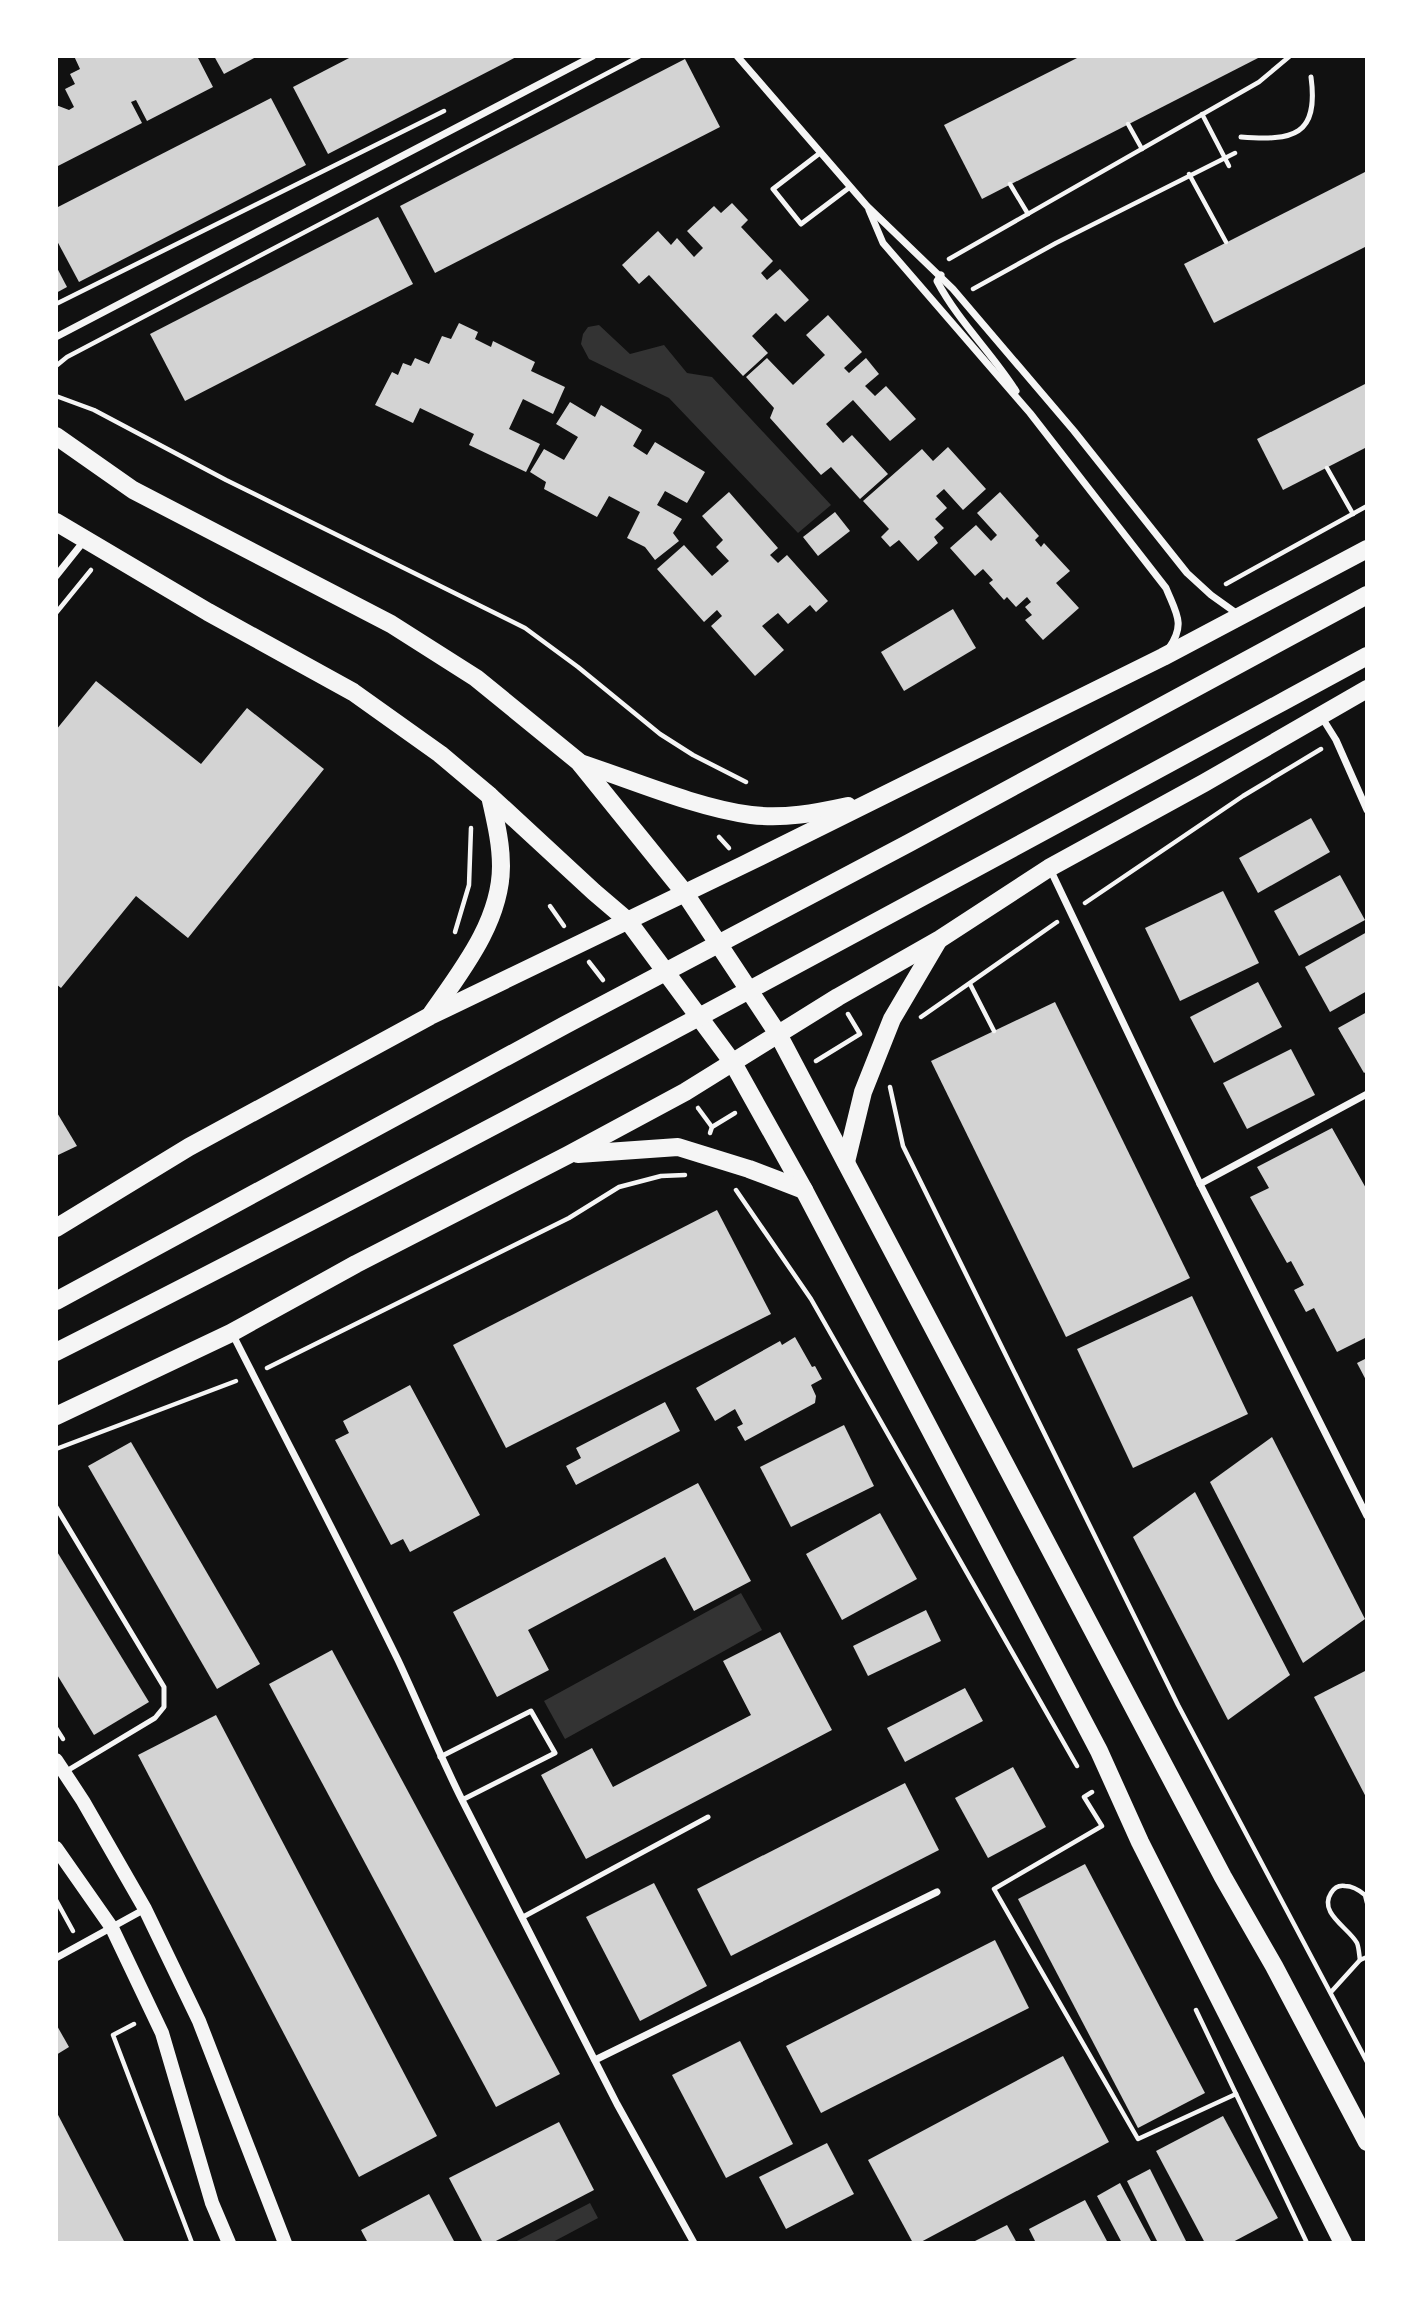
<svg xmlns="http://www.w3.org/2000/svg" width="1423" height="2299" viewBox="0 0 1423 2299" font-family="Bitter,serif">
	<rect width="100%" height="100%" fill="#111"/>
	<g fill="#333">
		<path d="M599 325 630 354 664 345 687 373 712 377 831 505 798 533 669 398 589 359 581 344 583 334 588 327Z"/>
		<path d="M741 1593 762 1630 565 1739 544 1701Z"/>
		<path d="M590 2203 598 2218 551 2243H513Z"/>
	</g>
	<g fill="#d3d3d3">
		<path d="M74 56H197L213 87 147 121 136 100 131 102 142 123 56 167V105L69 110 74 107 65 89 75 84 70 74 80 69Z"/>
		<path d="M214 56H258L224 74Z"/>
		<path d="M353 56H518L328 154 293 87Z"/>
		<path d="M1081 56H1262L982 199 944 125Z"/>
		<path d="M685 59 720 127 435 273 400 206Z"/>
		<path d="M271 98 306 165 79 282 56 239V208Z"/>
		<path d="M1367 171V246L1214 323 1184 264Z"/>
		<path d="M732 203 748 220 741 227 773 261 761 273 767 280 780 269 809 300 785 322 776 313 752 336 768 353 743 376 649 275 639 284 622 265 658 231 671 245 677 238 694 257 703 248 687 231 714 206 721 213Z"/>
		<path d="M378 217 413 284 185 401 150 334Z"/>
		<path d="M56 266 67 287 56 293Z"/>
		<path d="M828 315 862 352 844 368 849 373 866 358 879 374 865 386 875 396 886 386 916 419 890 441 853 400 826 424 843 443 852 435 888 474 860 499 831 467 821 475 770 418 774 408 746 377 767 358 793 385 825 355 806 335Z"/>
		<path d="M459 323 478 332 475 339 491 347 493 341 535 362 531 371 565 387 553 414 523 399 509 429 540 444 526 472 469 445 474 434 420 408 413 423 375 405 392 372 398 375 403 363 411 366 415 358 429 364 442 336 451 339Z"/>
		<path d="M1367 383V447L1283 490 1257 439Z"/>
		<path d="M570 402 595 417 601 405 642 430 633 446 647 455 655 442 705 472 687 503 665 491 657 505 682 519 673 533 679 541 655 560 645 547 627 538 640 512 609 496 597 517 544 489 546 482 530 472 544 449 564 460 578 437 556 424Z"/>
		<path d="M948 447 986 489 963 510 944 489 936 496 947 508 935 519 944 528 934 537 938 543 918 561 899 540 890 547 881 537 889 529 863 501 922 449 933 461Z"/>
		<path d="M729 492 778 548 770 555 778 563 787 555 828 601 816 612 810 605 788 624 778 613 762 626 784 650 755 676 711 626 722 616 717 610 704 622 657 569 684 545 712 576 729 561 716 547 723 540 702 516Z"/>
		<path d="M1000 492 1039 536 1035 540 1041 547 1044 543 1070 571 1056 583 1079 608 1043 640 1025 620 1032 615 1025 607 1031 602 1027 597 1016 607 1007 597 1004 600 989 583 993 580 983 569 975 576 950 548 976 525 991 541 997 535 977 513Z"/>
		<path d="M835 512 850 531 818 556 803 537Z"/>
		<path d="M953 609 976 648 904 691 881 652Z"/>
		<path d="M96 681 201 764 247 708 324 769 188 938 136 896 61 988 56 984V730Z"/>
		<path d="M1311 818 1330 852 1258 893 1239 858Z"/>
		<path d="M1340 875 1365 920 1299 956 1274 911Z"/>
		<path d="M1223 891 1259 963 1180 1001 1145 928Z"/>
		<path d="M1367 932V991L1330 1012 1305 967Z"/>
		<path d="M1258 982 1282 1027 1214 1063 1190 1017Z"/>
		<path d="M1055 1002 1190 1278 1066 1337 931 1061Z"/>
		<path d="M1367 1012V1071L1364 1073 1338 1028Z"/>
		<path d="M1291 1049 1315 1095 1247 1129 1223 1083Z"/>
		<path d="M56 1111 77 1146 56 1156Z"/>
		<path d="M1332 1128 1367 1190V1337L1337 1352 1314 1308 1306 1312 1294 1290 1304 1285 1291 1261 1287 1263 1250 1197 1269 1188 1257 1167Z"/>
		<path d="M717 1210 771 1314 506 1448 453 1345Z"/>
		<path d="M1192 1296 1248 1414 1133 1468 1077 1349Z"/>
		<path d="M795 1337 812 1367 815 1366 822 1379 811 1385 816 1396 815 1403 745 1441 737 1427 743 1424 735 1409 715 1421 696 1388 780 1341 782 1345Z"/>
		<path d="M1367 1358V1382L1357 1363Z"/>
		<path d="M410 1385 480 1515 410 1552 403 1539 391 1545 335 1440 349 1433 343 1421Z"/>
		<path d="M665 1402 680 1431 576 1485 566 1466 581 1458 576 1448Z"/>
		<path d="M844 1425 874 1486 791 1527 760 1467Z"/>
		<path d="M1272 1437 1365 1619 1303 1663 1210 1482Z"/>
		<path d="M131 1442 260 1664 217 1689 88 1466Z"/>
		<path d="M698 1483 751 1581 694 1611 665 1557 528 1630 549 1670 497 1697 453 1612Z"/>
		<path d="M1195 1492 1290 1675 1228 1720 1133 1537Z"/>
		<path d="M880 1513 917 1579 842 1620 806 1554Z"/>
		<path d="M56 1550 149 1702 94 1735 56 1673Z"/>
		<path d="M926 1610 941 1641 868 1676 853 1646Z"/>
		<path d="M780 1632 832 1730 586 1859 541 1775 592 1748 613 1787 751 1715 723 1661Z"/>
		<path d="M332 1650 560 2074 496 2107 269 1684Z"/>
		<path d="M1367 1670V1799L1314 1697Z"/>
		<path d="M965 1688 983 1721 905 1762 887 1728Z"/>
		<path d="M216 1715 437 2136 359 2177 138 1755Z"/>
		<path d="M1013 1767 1046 1827 988 1858 955 1798Z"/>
		<path d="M905 1783 939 1850 731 1956 697 1889Z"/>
		<path d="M1085 1864 1205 2093 1138 2128 1018 1899Z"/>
		<path d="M654 1883 707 1986 640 2021 586 1917Z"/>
		<path d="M995 1940 1029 2008 821 2113 786 2046Z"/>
		<path d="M56 2024 69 2047 56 2055Z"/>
		<path d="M740 2041 793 2144 726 2178 672 2075Z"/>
		<path d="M1063 2056 1109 2142 919 2243H913L868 2160Z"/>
		<path d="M56 2111 125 2243H56Z"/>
		<path d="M1223 2116 1278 2218 1231 2243H1205L1156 2151Z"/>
		<path d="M559 2122 594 2190 492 2243H483L449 2178Z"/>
		<path d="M827 2143 854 2194 786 2229 759 2177Z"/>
		<path d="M1150 2169 1187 2243H1158L1127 2181Z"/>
		<path d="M1120 2183 1152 2243H1122L1097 2196Z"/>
		<path d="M429 2194 455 2243H368L361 2230Z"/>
		<path d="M1085 2200 1108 2243H1036L1029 2229Z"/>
		<path d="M1007 2225 1017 2243H971Z"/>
	</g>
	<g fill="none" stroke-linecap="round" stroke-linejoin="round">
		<g stroke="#f5f5f5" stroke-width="4.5">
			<path d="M1202 114 1229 166"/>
			<path d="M1128 124 1142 149"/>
			<path d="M1189 174 1226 242"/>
			<path d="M1010 184 1028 214"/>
			<path d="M949 259 1259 82 1290 56"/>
			<path d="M973 289 1056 243 1235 153"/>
			<path d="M56 304 444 111"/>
			<path d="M56 366 67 357 640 56"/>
			<path d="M56 396 94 410 226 480 525 628 578 667 660 734 693 755 746 782"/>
			<path d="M1327 468 1353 514"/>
			<path d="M1226 584 1367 506"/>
			<path d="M56 613 91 570"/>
			<path d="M719 837 729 848"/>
			<path d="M1085 903 1243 796 1321 749"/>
			<path d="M550 906 564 926"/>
			<path d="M455 932 469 885 471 828"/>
			<path d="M589 962 603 980"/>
			<path d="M970 984 994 1031"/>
			<path d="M921 1017 1057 922"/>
			<path d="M816 1061 860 1034 848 1014"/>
			<path d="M890 1087 903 1146 1178 1705 1367 2062"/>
			<path d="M698 1108 712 1127"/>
			<path d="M710 1133 712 1127 735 1113"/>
			<path d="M736 1190 811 1299 1077 1766"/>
			<path d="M267 1368 569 1218 619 1187 661 1176 685 1175"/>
			<path d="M56 1449 236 1381"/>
			<path d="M56 1728 63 1739"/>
			<path d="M1092 1792 1084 1797 1102 1826 994 1889 1138 2139 1236 2094"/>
			<path d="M56 1900 73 1931"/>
			<path d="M1360 1960C1359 1954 1359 1948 1357 1943 1349 1928 1318 1913 1331 1893 1334 1888 1339 1885 1345 1886 1353 1886 1359 1890 1365 1895L1367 1903"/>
			<path d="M1331 1992 1360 1960 1367 1957"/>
			<path d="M1196 2010 1307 2243"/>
			<path d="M134 2024 113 2035 192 2243"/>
		</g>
		<g stroke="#f5f5f5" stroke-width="5">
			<path d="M1241 137C1293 141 1319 136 1311 77"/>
			<path d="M820 153 773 189 801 224 850 187"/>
			<path d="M56 1507 164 1687V1707L155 1718 65 1772"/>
			<path d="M440 1757 531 1711 555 1753 462 1800"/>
			<path d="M523 1917 708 1817"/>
		</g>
		<g stroke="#f5f5f5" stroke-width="7">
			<path d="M737 56 867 206 953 289 1074 431 1187 573 1211 595 1239 615"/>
			<path d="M869 210 883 243 1030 413 1166 588C1176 613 1186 624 1169 648"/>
			<path d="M941 275 937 281C958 321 992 353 1016 391"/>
			<path d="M56 337 593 56"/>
			<path d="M56 576 84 541"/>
			<path d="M1321 716 1336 740 1367 810"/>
			<path d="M1050 869 1200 1184 1367 1516"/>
			<path d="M1200 1184 1367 1094"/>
			<path d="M232 1333C287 1442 344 1550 398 1660 420 1707 439 1754 462 1800L617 2104 694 2243"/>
			<path d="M56 1958 145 1909"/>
			<path d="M595 2060 937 1892"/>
		</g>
		<g stroke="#f5f5f5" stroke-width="14">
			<path d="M56 1760 83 1801 145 1909 199 2021 285 2243"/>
			<path d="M56 1848 112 1928 162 2033 212 2203 229 2243"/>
		</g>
		<g stroke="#f5f5f5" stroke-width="18">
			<path d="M56 436 133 490 391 624 476 678 579 762 684 892 778 1034 1223 1877 1274 1966 1367 2142"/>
			<path d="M56 522 208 612 353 692 440 754 490 796 594 892 628 921 733 1063 804 1190 1099 1751 1140 1842 1343 2243"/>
			<path d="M580 763C632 780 697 808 751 815 784 819 816 813 848 806"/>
			<path d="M432 1013C462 970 501 921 501 866 501 842 495 819 490 796"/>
			<path d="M578 1154 678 1147 749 1169 804 1190"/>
			<path d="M846 1162 863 1092 892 1019 938 941"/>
			<path d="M56 1228 189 1147 430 1016 743 865 1163 657 1367 549"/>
			<path d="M56 1301 565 1025 909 843 1367 595"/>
			<path d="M56 1352C498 1129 932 892 1367 656"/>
			<path d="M56 1416 231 1333 356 1264 568 1155 685 1092 838 997 940 939 1049 868 1204 783 1367 689"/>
		</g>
	</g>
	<rect width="1423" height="2299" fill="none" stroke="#ffffff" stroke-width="116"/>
</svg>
